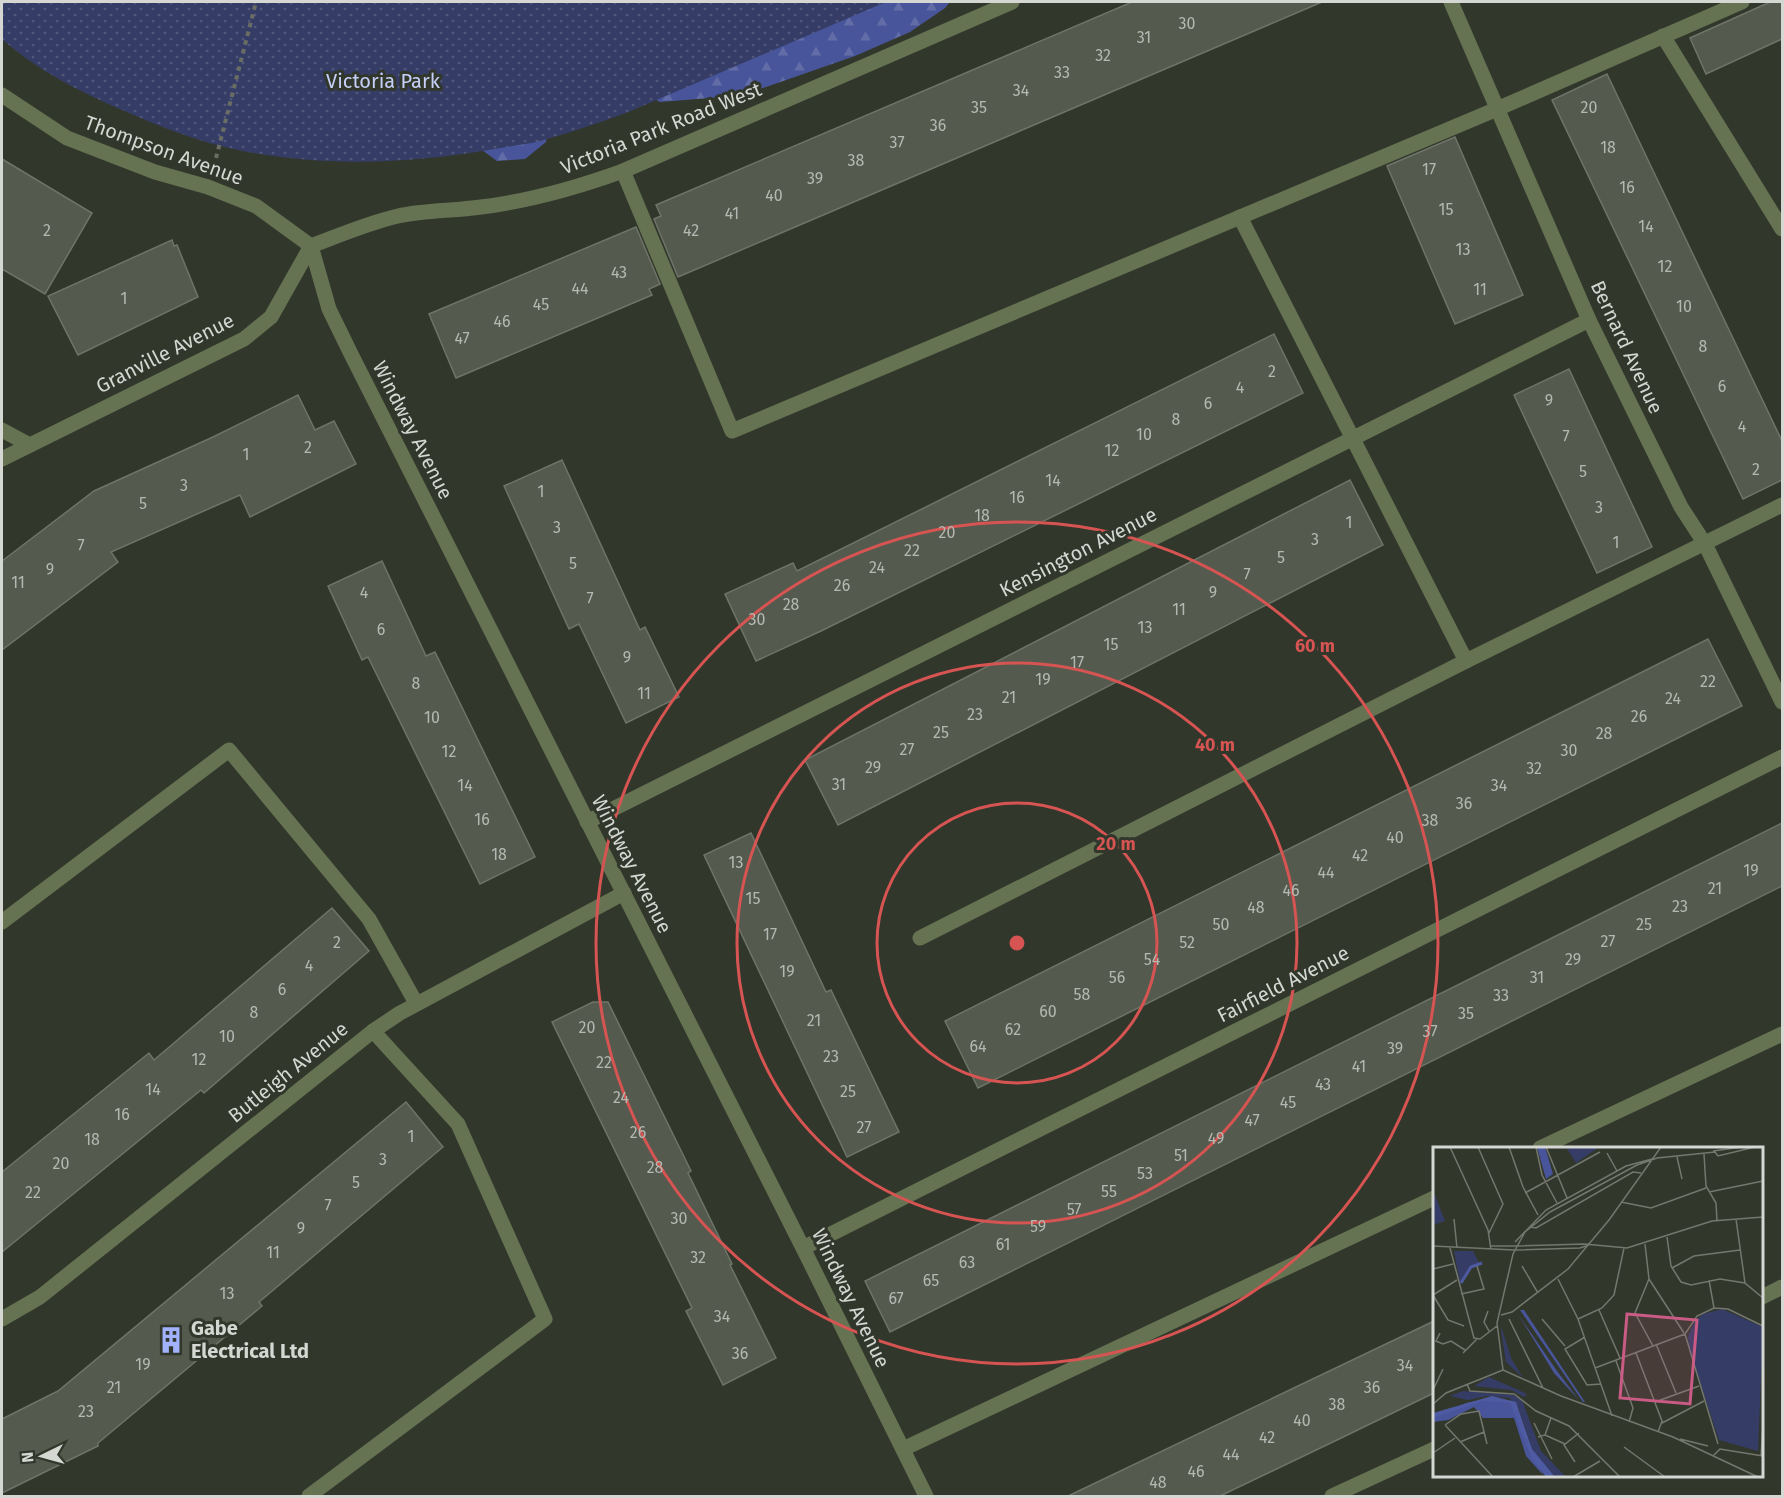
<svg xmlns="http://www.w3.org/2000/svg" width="1784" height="1498" viewBox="0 0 1784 1498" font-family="'Fira Sans',sans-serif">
	<defs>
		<pattern id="forest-firs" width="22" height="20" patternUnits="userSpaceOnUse" patternTransform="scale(1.5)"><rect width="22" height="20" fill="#49559b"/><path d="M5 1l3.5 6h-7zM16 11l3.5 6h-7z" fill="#626da8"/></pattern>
		<pattern id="park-dots" width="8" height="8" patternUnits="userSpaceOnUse" patternTransform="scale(1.5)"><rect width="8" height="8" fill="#353d67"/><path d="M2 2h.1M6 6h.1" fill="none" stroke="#51587c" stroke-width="1.8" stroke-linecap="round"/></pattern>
	</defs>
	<rect width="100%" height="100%" fill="#32372c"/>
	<path fill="url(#forest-firs)" d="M497 2H950L945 8 910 32 855 56 766 87 735 96 660 102 637 89 548 124 546 142 525 159 497 161 471 142Z"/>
	<path fill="url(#park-dots)" d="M2 2H886L626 113C598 123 569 133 540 141 525 145 510 146 495 149 408 164 316 168 229 148 194 140 159 126 127 112 82 93 38 71 2 39Z"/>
	<g fill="#555a4f" stroke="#6e7468" stroke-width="1.5">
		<path d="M1132 2H1322L678 277 654 219 661 216 656 205Z"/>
		<path d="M1770 2H1782V39L1706 74 1690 38Z"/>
		<path d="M1607 74 1782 441V480L1743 499 1552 100Z"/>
		<path d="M1455 137 1523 295 1455 324 1387 166Z"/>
		<path d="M2 159 92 213 45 294 2 269Z"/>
		<path d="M636 227 660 284 649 289 652 295 456 378 429 314Z"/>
		<path d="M172 240 174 246 177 245 198 297 78 355 48 296Z"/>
		<path d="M1274 334 1303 393 821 631 756 661 725 594 793 563 797 571Z"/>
		<path d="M1569 369 1652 547 1597 573 1514 395Z"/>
		<path d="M298 395 315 430 334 421 356 464 250 517 240 495 111 552 118 562 2 650V561L94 491 213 437Z"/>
		<path d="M562 460 640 630 645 627 679 697 626 723 579 624 569 629 504 486Z"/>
		<path d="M1350 480 1383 545 838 825 805 760Z"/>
		<path d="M382 561 426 656 435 652 535 857 480 884 368 657 362 660 328 586Z"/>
		<path d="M1708 639 1742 706 978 1088 945 1021Z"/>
		<path d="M1782 823V886L890 1332 865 1281Z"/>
		<path d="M751 833 826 992 831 990 899 1132 847 1157 704 855Z"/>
		<path d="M332 908 369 951 204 1093 201 1090 2 1252V1172L149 1053 154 1060Z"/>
		<path d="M593 1002H608L691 1171 688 1173 732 1264 730 1265 776 1358 723 1385 686 1311 692 1308 552 1022Z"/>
		<path d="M406 1102 443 1147 259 1302 262 1306 98 1443V1446L2 1493V1419L58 1391Z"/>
		<path d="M1434 1321V1393L1337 1440 1218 1497H1066Z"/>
	</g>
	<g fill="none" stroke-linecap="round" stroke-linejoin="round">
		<path stroke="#696d64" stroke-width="4" stroke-dasharray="4.5 4.5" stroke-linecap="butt" d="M216 158 256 2"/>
		<g stroke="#657352" stroke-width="15">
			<path d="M1451 2 1589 320 1681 507 1705 544 1782 702"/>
			<path d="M1663 36 1782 229"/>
			<path d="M2 95 67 138 155 172 208 187 256 206 311 246"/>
			<path d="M623 171 732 431 1497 109 1742 2"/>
			<path d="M1240 217 1466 661"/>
			<path d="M311 246 329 309 351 354 803 1248 926 1496"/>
			<path d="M311 246C340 235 368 223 398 216 425 210 454 211 481 207 530 201 576 188 623 171L1012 2"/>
			<path d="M2 430 28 444"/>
			<path d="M2 459 244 339 271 317 311 246"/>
			<path d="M587 822 1589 320"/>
			<path d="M2 922 229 750 369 919 416 1003"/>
			<path d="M920 938 1466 661 1782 505"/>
			<path d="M1540 1148 1782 1034"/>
			<path d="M803 1248 1782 757"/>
			<path d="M1762 1297 1782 1287"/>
			<path d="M2 1319 40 1297 373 1031 400 1013 624 893"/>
			<path d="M903 1449 1434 1198"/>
			<path d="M309 1496 545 1319 458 1124 373 1031"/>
			<path d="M1332 1496 1434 1449"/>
		</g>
	</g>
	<g fill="none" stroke="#d65452" stroke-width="3">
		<circle cx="1017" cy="943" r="140"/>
		<circle cx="1017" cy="943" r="280"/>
		<circle cx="1017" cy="943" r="421"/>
	</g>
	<defs>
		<symbol id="building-bare" viewBox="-9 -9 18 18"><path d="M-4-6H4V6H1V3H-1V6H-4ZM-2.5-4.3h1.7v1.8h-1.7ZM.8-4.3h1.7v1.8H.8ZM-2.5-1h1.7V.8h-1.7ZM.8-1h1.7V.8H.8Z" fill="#a2b2fd" stroke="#32372c" stroke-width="2.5" paint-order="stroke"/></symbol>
	</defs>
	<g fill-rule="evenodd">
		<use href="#building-bare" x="152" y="1321" width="38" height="38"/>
	</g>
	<g text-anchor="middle" stroke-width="6" stroke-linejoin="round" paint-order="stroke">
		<g font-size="16" fill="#b5b8b1">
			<text x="1187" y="29">30</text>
			<text x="1144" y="43">31</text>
			<text x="1103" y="61">32</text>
			<text x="1062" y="78">33</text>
			<text x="1021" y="96">34</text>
			<text x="979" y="113">35</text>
			<text x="1589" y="113">20</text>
			<text x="938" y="131">36</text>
			<text x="897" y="148">37</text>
			<text x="1608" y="153">18</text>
			<text x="856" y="166">38</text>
			<text x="1429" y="175">17</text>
			<text x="815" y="184">39</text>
			<text x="1627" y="193">16</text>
			<text x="774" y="201">40</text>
			<text x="1446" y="215">15</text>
			<text x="732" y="219">41</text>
			<text x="1646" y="232">14</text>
			<text x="47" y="236">2</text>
			<text x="691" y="236">42</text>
			<text x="1463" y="255">13</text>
			<text x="1665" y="272">12</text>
			<text x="619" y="278">43</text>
			<text x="580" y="294">44</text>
			<text x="1480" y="295">11</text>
			<text x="124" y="304">1</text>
			<text x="541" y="310">45</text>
			<text x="1684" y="312">10</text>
			<text x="502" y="327">46</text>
			<text x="462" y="344">47</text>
			<text x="1703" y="352">8</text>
			<text x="1272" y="377">2</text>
			<text x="1722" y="392">6</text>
			<text x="1240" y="393">4</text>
			<text x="1549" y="406">9</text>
			<text x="1208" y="409">6</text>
			<text x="1176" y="425">8</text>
			<text x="1742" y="432">4</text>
			<text x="1144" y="440">10</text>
			<text x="1566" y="442">7</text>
			<text x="308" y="453">2</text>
			<text x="1112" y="456">12</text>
			<text x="246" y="460">1</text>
			<text x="1756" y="475">2</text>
			<text x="1583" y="477">5</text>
			<text x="1053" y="486">14</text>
			<text x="184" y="491">3</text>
			<text x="541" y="497">1</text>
			<text x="1017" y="503">16</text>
			<text x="143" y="509">5</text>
			<text x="1599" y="513">3</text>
			<text x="982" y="521">18</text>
			<text x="1349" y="528">1</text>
			<text x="557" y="533">3</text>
			<text x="947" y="538">20</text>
			<text x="1315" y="545">3</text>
			<text x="1616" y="548">1</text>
			<text x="81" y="551">7</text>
			<text x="912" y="556">22</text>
			<text x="1281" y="563">5</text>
			<text x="573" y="569">5</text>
			<text x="877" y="573">24</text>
			<text x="50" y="575">9</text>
			<text x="1247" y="580">7</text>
			<text x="18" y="588">11</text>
			<text x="842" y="591">26</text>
			<text x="364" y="598">4</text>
			<text x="1213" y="598">9</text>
			<text x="590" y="604">7</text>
			<text x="791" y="610">28</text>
			<text x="1179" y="615">11</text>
			<text x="757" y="625">30</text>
			<text x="1145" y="633">13</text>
			<text x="381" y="635">6</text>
			<text x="1111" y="650">15</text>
			<text x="627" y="663">9</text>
			<text x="1077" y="668">17</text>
			<text x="1043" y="685">19</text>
			<text x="1708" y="687">22</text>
			<text x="416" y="689">8</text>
			<text x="644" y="699">11</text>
			<text x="1009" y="703">21</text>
			<text x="1673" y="704">24</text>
			<text x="975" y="720">23</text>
			<text x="1639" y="722">26</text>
			<text x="432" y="723">10</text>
			<text x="941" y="738">25</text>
			<text x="1604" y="739">28</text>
			<text x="907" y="755">27</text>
			<text x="1569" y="756">30</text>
			<text x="449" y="757">12</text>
			<text x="873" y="773">29</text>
			<text x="1534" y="774">32</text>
			<text x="839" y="790">31</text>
			<text x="465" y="791">14</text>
			<text x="1499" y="791">34</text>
			<text x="1464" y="809">36</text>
			<text x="482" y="825">16</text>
			<text x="1430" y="826">38</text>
			<text x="1395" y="843">40</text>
			<text x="499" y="860">18</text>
			<text x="1360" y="861">42</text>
			<text x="736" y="868">13</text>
			<text x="1751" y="876">19</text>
			<text x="1326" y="878">44</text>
			<text x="1715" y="894">21</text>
			<text x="1291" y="896">46</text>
			<text x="753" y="904">15</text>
			<text x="1680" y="912">23</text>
			<text x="1256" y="913">48</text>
			<text x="1221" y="930">50</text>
			<text x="1644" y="930">25</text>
			<text x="770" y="940">17</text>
			<text x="1608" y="947">27</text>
			<text x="337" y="948">2</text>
			<text x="1187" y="948">52</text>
			<text x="1152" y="965">54</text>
			<text x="1573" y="965">29</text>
			<text x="309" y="971">4</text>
			<text x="787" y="977">19</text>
			<text x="1117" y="983">56</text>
			<text x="1537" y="983">31</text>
			<text x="282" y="995">6</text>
			<text x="1082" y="1000">58</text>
			<text x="1501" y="1001">33</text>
			<text x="1048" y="1017">60</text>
			<text x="254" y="1018">8</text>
			<text x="1466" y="1019">35</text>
			<text x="814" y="1026">21</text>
			<text x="587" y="1033">20</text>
			<text x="1013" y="1035">62</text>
			<text x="1430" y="1037">37</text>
			<text x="227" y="1042">10</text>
			<text x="978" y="1052">64</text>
			<text x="1395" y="1054">39</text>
			<text x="831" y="1062">23</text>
			<text x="199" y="1065">12</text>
			<text x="604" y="1068">22</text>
			<text x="1359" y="1072">41</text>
			<text x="1323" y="1090">43</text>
			<text x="153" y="1095">14</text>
			<text x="848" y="1097">25</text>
			<text x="621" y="1103">24</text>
			<text x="1288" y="1108">45</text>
			<text x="122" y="1120">16</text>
			<text x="1252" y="1126">47</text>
			<text x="864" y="1133">27</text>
			<text x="638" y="1138">26</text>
			<text x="411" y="1142">1</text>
			<text x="1216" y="1144">49</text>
			<text x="92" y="1145">18</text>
			<text x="1181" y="1161">51</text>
			<text x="383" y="1165">3</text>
			<text x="61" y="1169">20</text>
			<text x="655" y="1173">28</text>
			<text x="1145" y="1179">53</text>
			<text x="356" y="1188">5</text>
			<text x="1109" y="1197">55</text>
			<text x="33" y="1198">22</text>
			<text x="328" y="1211">7</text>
			<text x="1074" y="1215">57</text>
			<text x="679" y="1224">30</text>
			<text x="1038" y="1232">59</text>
			<text x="301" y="1234">9</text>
			<text x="1003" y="1250">61</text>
			<text x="273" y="1258">11</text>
			<text x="698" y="1263">32</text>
			<text x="967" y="1268">63</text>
			<text x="931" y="1286">65</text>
			<text x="227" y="1299">13</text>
			<text x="896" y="1304">67</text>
			<text x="722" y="1322">34</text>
			<text x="740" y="1359">36</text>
			<text x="143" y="1370">19</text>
			<text x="1405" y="1371">34</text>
			<text x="114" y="1393">21</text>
			<text x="1372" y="1393">36</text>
			<text x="1337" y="1410">38</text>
			<text x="86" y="1417">23</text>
			<text x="1302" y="1426">40</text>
			<text x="1267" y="1443">42</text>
			<text x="1231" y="1460">44</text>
			<text x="1196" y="1477">46</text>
			<text x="1158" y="1488">48</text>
		</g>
		<g font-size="20" fill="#c5cff8" stroke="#32372c">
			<text x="383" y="88">Victoria Park</text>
		</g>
		<g font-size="20" fill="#d5d8d2" stroke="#32372c">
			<text transform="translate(661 128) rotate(-22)" y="7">Victoria Park Road West</text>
			<text transform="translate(164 150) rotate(20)" y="7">Thompson Avenue</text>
			<text transform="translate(1627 347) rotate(65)" y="7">Bernard Avenue</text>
			<text transform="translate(165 353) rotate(-27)" y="7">Granville Avenue</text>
			<text transform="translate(413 430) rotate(63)" y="7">Windway Avenue</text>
			<text transform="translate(1078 552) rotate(-27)" y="7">Kensington Avenue</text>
			<text transform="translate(632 864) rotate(63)" y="7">Windway Avenue</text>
			<text transform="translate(1283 984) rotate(-27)" y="7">Fairfield Avenue</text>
			<text transform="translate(288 1072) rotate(-39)" y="7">Butleigh Avenue</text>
			<text transform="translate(851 1298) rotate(64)" y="7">Windway Avenue</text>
		</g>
		<g font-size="20" font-weight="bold" fill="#d5d8d2" stroke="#32372c" text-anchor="start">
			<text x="191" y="1335">Gabe<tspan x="191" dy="23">Electrical Ltd</tspan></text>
		</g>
	</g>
	<g transform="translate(1433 1147)">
		<rect width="330" height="330" fill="#32372c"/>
		<path d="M0 43 12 74 0 78ZM68 183 69 182 78 211 90 231 73 215ZM56 230 94 247 91 250 78 243 41 239ZM30 244 80 248 89 253 85 260 76 251 54 249 35 253 17 249Z" fill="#353d67"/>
		<path d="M104 0H112L120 27 113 32ZM87 163H91L152 255H150ZM85 167 124 224 146 253 121 226ZM55 252 80 256 110 328 93 309 81 271H50L41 260 15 273 0 275V271L33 256Z" fill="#49559b"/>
		<path d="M133 0H166L143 16ZM21 104H40L47 118 38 120 27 137ZM289 162 330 180 325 304 286 293 256 202 255 189 262 174 270 167ZM89 253 108 304 133 330H122L101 307 85 260Z" fill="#353d67"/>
		<path d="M59 249 83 255 99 302 122 330H113L99 312 77 256 50 254 0 271V266Z" fill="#4e5aa1"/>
		<path fill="none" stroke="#4e5aa1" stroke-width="3" d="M28 136 38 120 49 116"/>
		<path fill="none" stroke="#73776e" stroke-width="1.5" d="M17 0 55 83 58 103M45 0 70 57 56 86M76 0 90 40 105 68M103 0 109 28 124 56M113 0 134 51M280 4 309 0M282 5 285 9 322 0M174 6 184 24M271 7 273 39 283 56 284 74M244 10 249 32M276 45 330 34M92 46 167 5M188 55 218 61 273 41M21 72 24 101M303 72 312 136 330 151M98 80 103 81 200 25 208 26M234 90 238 119 248 135 258 138 287 132 312 136M82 95 113 63 193 19 219 12M212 97 216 132 202 166 220 199M0 99 81 103M58 99H83M83 99 151 97 194 101 279 74 330 70M17 101 41 191 47 192 64 179M81 103 147 101 156 98M89 119 105 146M239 121 261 109 307 103M0 122 20 117M125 132 145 172 179 269M216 132 251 186M276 133 281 161M28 147 51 142 44 119M0 148 15 173 31 179M0 148 24 133M166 163 187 211M55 164 51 175 56 184M68 168 79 165 135 122 176 73 228 0M76 172 110 241M109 172 132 199M145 172 169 161 181 148 191 101M7 186 3 194 10 197 18 194 32 203M252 187 285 297M252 187 264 169 281 161 295 162 330 179M152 190 132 202 154 238 168 237M223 197 243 246M30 206 44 192M203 206 229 274 225 285M183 214 200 261 196 275M162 221 252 187M70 223 128 249 240 290 325 330M34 237 37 244 81 247 103 264 136 279 187 330M0 243 10 222M222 255 266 239M0 257 13 246 70 223 64 176 80 107 92 85 117 65 204 18 224 11 282 5M101 276 119 312M229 276 271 254M12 278 28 267 46 264 54 297M12 278 60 330M112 288 132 297M105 290 112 288 118 271M247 292 275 299M27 295 51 285M191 300 232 330M0 306 22 291M280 309 287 302 330 309M328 309 330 278M142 315 131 298 146 286M140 330 167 314"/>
		<path fill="#c95b85" fill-opacity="0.15" stroke="#c95b85" stroke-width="3" d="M194 167 264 173 257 257 187 251Z"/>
		<rect width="330" height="330" fill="none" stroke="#d5d8d2" stroke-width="3"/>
	</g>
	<circle cx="1017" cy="943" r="9" fill="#d65452" stroke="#32372c" stroke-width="3"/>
	<g font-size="18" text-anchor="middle" font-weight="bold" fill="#d65452" stroke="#32372c" stroke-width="6" stroke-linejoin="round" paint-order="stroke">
		<text x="1315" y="652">60 m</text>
		<text x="1215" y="751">40 m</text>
		<text x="1116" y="850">20 m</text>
	</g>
	<rect width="1784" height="1498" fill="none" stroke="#d5d8d2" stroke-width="6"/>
	<g transform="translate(42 1456) rotate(265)" stroke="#32372c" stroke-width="4.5" paint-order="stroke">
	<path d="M0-4.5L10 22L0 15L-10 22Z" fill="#d5d8d2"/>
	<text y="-9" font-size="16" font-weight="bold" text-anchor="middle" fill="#d5d8d2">N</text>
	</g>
</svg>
